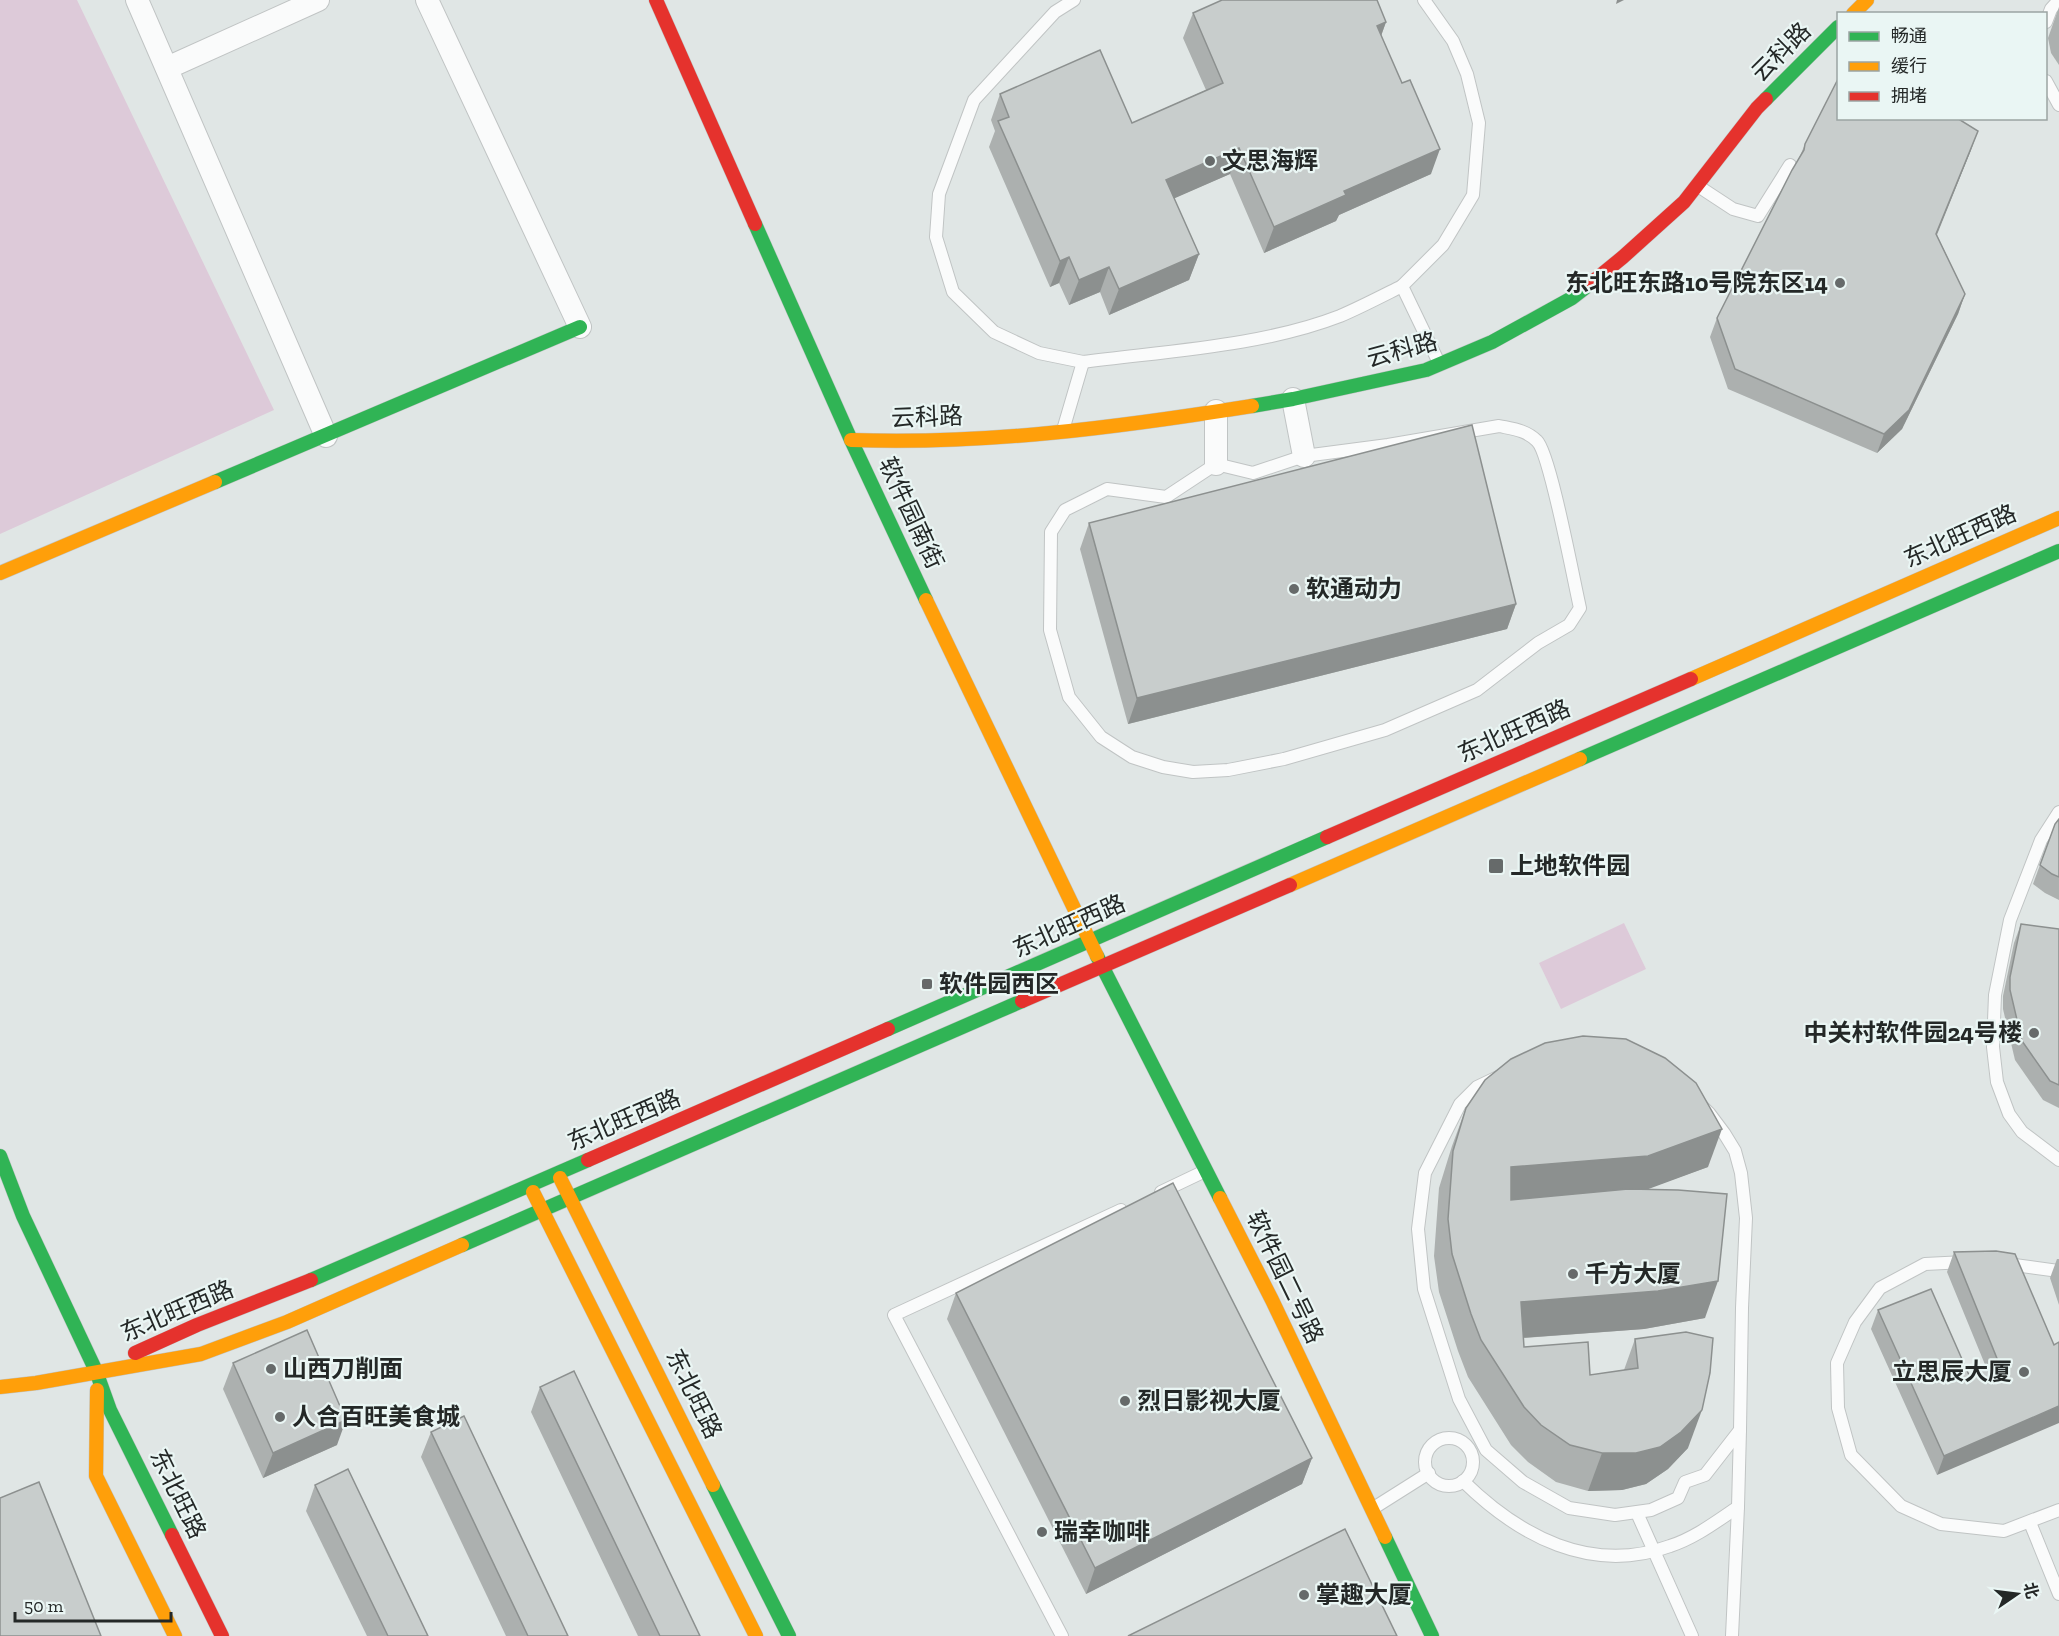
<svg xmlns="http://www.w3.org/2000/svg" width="2059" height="1636" viewBox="0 0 2059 1636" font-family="'Zilla Slab','Noto Sans SC',serif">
	<rect width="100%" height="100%" fill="#e0e6e5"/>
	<g fill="#ddcad9">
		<path d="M0 0H77L274 410 0 534Z"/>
		<path d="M1624 923 1646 969 1561 1009 1539 963Z"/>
	</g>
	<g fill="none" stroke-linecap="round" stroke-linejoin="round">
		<defs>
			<g id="lane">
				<path d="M1424 0 1453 41 1467 74 1479 123 1473 195 1443 245 1402 286 1439 363"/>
				<path d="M2046 22 2051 9 2059 0"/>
				<path d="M2046 81 2059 105"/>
				<path d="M1698 186 1733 209 1758 216 1790 165"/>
				<path d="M1083 362C1166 351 1263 346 1340 316 1361 307 1382 296 1402 286"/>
				<path d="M1499 426C1513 429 1526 430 1537 441 1550 453 1574 582 1580 608L1569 625 1538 643 1477 690 1385 730 1284 759 1228 770 1193 772 1163 767 1132 757 1101 737 1069 697 1050 630 1051 532 1065 510 1107 489 1166 497 1216 464 1253 473 1304 456 1388 445Z"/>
				<path d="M1063 430 1083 362 1039 353 994 332 953 292 936 237 939 194 974 100 1055 12 1074 0"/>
				<path d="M2059 812 2041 840 2010 920 1995 995 1993 1047 1997 1082 2009 1114 2022 1132 2059 1160"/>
				<path d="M1573 1057 1622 1060 1640 1065 1676 1081 1709 1113 1724 1133 1735 1151 1741 1173 1746 1218 1742 1308 1740 1430 1705 1475 1685 1482 1678 1498 1651 1510 1615 1515 1569 1508 1523 1482 1486 1450 1459 1399 1424 1289 1418 1229 1425 1173 1460 1104 1477 1087 1521 1066Z"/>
				<path d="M1161 1192 1205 1171"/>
				<path d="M1965 1262 1925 1264 1880 1288 1855 1322 1837 1363 1838 1408 1851 1455 1901 1506 1941 1524 2004 1531 2059 1510"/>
				<path d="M2007 1264 2059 1271"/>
				<circle cx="1449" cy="1462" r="24"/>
				<path d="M1463 1481C1519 1536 1591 1575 1670 1546 1695 1538 1717 1521 1738 1507"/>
				<path d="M1372 1509 1429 1473"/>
				<path d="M1637 1513 1692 1636"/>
				<path d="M2031 1525 2059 1594"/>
				<path d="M1062 1636 894 1315 1121 1210"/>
				<path d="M1732 1636 1738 1507 1740 1430"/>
			</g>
			<g id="street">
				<path d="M137 0 326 436"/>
				<path d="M427 0 580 327"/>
				<path d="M167 68 318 0"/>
				<path d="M1293 399 1304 456"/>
				<path d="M1216 411V464"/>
			</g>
			<g id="fast">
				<path d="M1766 99 1838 27"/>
				<path d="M755 224 851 440 926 600"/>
				<path d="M1252 406 1293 399 1426 370 1492 342 1572 298 1590 284"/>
				<path d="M215 482 580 327"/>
				<path d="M1580 759 2059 551"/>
				<path d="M1097 956 1220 1198"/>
				<path d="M888 1029 1327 837"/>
				<path d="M0 1156 23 1216 96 1371 110 1410 172 1535"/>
				<path d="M462 1245 1022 1001"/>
				<path d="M311 1280 588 1160"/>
				<path d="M713 1485 789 1636"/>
				<path d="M1385 1537 1432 1636"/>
			</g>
			<g id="slow">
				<path d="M1853 14 1867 0"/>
				<path d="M851 440C985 445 1120 427 1252 406"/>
				<path d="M0 573 215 482"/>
				<path d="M926 600 1097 956"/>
				<path d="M1691 679 2059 518"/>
				<path d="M1290 885 1580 759"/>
				<path d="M560 1178 713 1485"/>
				<path d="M533 1192 756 1636"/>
				<path d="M1220 1198 1272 1300 1385 1537"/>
				<path d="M0 1387 36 1383 201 1354 287 1322 462 1245"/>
				<path d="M97 1390 96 1476 175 1636"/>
			</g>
			<g id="jam">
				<path d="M656 0 755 224"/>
				<path d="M1590 284 1623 257 1684 202 1757 108 1766 99"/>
				<path d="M1327 837 1691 679"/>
				<path d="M1022 1001 1290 885"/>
				<path d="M588 1160 888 1029"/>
				<path d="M135 1353 197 1325 311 1280"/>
				<path d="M172 1535 222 1636"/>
			</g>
		</defs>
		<use href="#lane" stroke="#c0c4c4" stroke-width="14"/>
		<use href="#street" stroke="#c0c4c4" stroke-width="24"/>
		<use href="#fast" stroke="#c0c4c4" stroke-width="15"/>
		<use href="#slow" stroke="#c0c4c4" stroke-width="15"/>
		<use href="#jam" stroke="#c0c4c4" stroke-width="15"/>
		<use href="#lane" stroke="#fafbfb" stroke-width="12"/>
		<use href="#street" stroke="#fafbfb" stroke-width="22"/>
		<use href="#fast" stroke="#30b455" stroke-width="14"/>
		<use href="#slow" stroke="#ff9f0a" stroke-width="14"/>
		<use href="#jam" stroke="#e5322d" stroke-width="14"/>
	</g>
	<g fill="#acb0af">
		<path d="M2059 7V65L2051 53 2048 38Z"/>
		<path d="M1193 13 1386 22 1381 36 1431 174 1339 215 1336 221 1264 253 1230 174 1174 198 1199 254 1189 280 1109 315 1100 292 1069 305 1059 283 1050 287 989 147 995 131 991 120 1000 94 1132 123 1206 90 1183 38Z"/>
		<path d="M1805 144 1971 150 1937 235 1965 294 1958 314 1902 429 1877 453 1728 389 1710 337 1717 318 1800 156Z"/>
		<path d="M1089 523 1516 604 1507 629 1128 724 1080 549Z"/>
		<path d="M2059 819V900L2045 893 2033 884 2055 824Z"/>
		<path d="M2021 924 2059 929V1108L2043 1100 2015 1060 2003 1009V996L2014 943Z"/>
		<path d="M1466 1108 1708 1167 1646 1189 1705 1318 1644 1329 1523 1338 1524 1347 1590 1375 1624 1370 1635 1339 1688 1448 1668 1469 1646 1484 1622 1490 1588 1491 1556 1482 1528 1462 1511 1445 1468 1377 1458 1351 1439 1292 1434 1256 1439 1188 1452 1146Z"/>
		<path d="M1954 1252 2054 1345 1937 1475 1871 1329 1878 1310 1969 1375 1986 1367 1947 1272Z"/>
		<path d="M2057 1259H2059V1305L2050 1278Z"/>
		<path d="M956 1293 1312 1458 1302 1484 1086 1594 947 1319Z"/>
		<path d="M233 1363 337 1445 263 1478 223 1389Z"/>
		<path d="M540 1387 700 1636H638L531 1412Z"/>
		<path d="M431 1432 568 1636H506L421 1457Z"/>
		<path d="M315 1485 428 1636H367L306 1511Z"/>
	</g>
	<g fill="#8c908f">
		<path d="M1617 0H1624L1616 4Z"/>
		<path d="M1386 22 1377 47V26Z"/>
		<path d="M1978 131 1971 150 1929 253 1936 234Z"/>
		<path d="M1239 148 1230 174 1157 206 1166 180Z"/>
		<path d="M1440 149 1431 174 1339 215 1336 221 1264 253 1274 227 1344 191Z"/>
		<path d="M1199 254 1189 280 1109 315 1119 289Z"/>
		<path d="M1069 257 1059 283 1050 287 1060 261Z"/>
		<path d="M1109 267 1100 292 1069 305 1079 280Z"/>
		<path d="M1965 294 1958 314 1902 429 1877 453 1884 434Z"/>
		<path d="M1516 604 1507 629 1128 724 1137 698Z"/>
		<path d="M1722 1129 1708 1167 1635 1194 1497 1205 1511 1167Z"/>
		<path d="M1718 1281 1705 1318 1644 1329 1507 1339 1521 1302Z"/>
		<path d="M2059 1406V1423L1937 1475 1944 1456Z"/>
		<path d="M1702 1410 1688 1448 1668 1469 1646 1484 1622 1490 1588 1491 1602 1453Z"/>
		<path d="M346 1420 337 1445 263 1478 273 1453Z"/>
		<path d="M1312 1458 1302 1484 1086 1594 1095 1568Z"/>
	</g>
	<g fill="#c8cdcc" stroke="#8c908f" stroke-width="1.5">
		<path d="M1222 0H1377L1386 22 1377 26 1402 83 1410 80 1440 149 1344 191 1346 195 1274 227 1239 148 1166 180 1199 254 1119 289 1109 267 1079 280 1069 257 1060 261 998 121 1009 117 1000 94 1100 50 1132 123 1223 83 1193 13Z"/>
		<path d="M1839 77V118H1957L1978 131 1936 234 1965 294 1909 410 1884 434 1735 369 1717 318 1792 170 1804 150 1805 144Z"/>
		<path d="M1472 425 1516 604 1137 698 1089 523Z"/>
		<path d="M2059 819V877L2052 874 2040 865 2055 824Z"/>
		<path d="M2021 924 2059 929V1085L2050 1081 2022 1041 2010 990V977Z"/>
		<path d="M1583 1036 1626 1039 1665 1058 1696 1083 1722 1129 1648 1156 1511 1167V1200L1628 1189 1678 1190 1727 1194 1718 1281 1658 1291 1521 1302 1524 1347 1588 1342 1590 1375 1638 1368 1635 1339 1686 1332 1713 1338 1710 1373 1702 1410 1681 1432 1660 1447 1636 1453H1602L1570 1445 1541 1425 1524 1407 1481 1340 1471 1314 1452 1254 1448 1219 1453 1151 1466 1108 1485 1080 1511 1059 1545 1043Z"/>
		<path d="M1173 1183 1312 1458 1095 1568 956 1293Z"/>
		<path d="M1996 1251 2015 1254 2054 1345 2059 1342V1406L1944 1456 1878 1310 1931 1289 1969 1375 1998 1361 1954 1252Z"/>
		<path d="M307 1330 346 1420 273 1453 233 1363Z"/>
		<path d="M574 1371 700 1636H660L540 1387Z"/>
		<path d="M464 1416 568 1636H528L431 1432Z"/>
		<path d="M348 1469 428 1636H388L315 1485Z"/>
		<path d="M39 1482 101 1636H0V1498Z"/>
		<path d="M1345 1529 1397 1636H1128Z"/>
	</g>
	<g fill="#666a6a" stroke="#eaf6f4" stroke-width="2">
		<circle cx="1210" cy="161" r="6"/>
		<circle cx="1840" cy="283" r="6"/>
		<circle cx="1294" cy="589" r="6"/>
		<rect x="1488" y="858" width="16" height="16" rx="3"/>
		<rect x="921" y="978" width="12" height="12" rx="3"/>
		<circle cx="2034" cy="1033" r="6"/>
		<circle cx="1573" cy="1274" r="6"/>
		<circle cx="271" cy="1369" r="6"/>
		<circle cx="2024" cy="1372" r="6"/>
		<circle cx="1125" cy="1401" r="6"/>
		<circle cx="280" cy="1417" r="6"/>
		<circle cx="1042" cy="1532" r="6"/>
		<circle cx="1304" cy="1595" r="6"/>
	</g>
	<g text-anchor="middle" stroke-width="4.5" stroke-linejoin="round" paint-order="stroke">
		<g font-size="24" fill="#242827" stroke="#eaf6f4">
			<text transform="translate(1781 52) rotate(-45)" y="8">云科路</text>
			<text transform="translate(1402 350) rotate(-15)" y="8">云科路</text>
			<text transform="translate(927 417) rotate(-2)" y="8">云科路</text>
			<text transform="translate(911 513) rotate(65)" y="8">软件园南街</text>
			<text transform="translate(1960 536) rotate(-24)" y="8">东北旺西路</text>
			<text transform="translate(1514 731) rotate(-24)" y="8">东北旺西路</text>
			<text transform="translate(1069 926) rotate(-24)" y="8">东北旺西路</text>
			<text transform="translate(624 1120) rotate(-23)" y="8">东北旺西路</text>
			<text transform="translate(1285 1277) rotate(64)" y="8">软件园二号路</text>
			<text transform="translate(177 1311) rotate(-23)" y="8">东北旺西路</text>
			<text transform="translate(694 1394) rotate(64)" y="8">东北旺路</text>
			<text transform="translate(178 1494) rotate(64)" y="8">东北旺路</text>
		</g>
		<g font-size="24" font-weight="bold" fill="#242827" stroke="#eaf6f4" text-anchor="start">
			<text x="1222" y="169">文思海辉</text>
			<text x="1828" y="291" text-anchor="end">东北旺东路10号院东区14</text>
			<text x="1306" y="597">软通动力</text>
			<text x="1510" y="874">上地软件园</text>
			<text x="939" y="992">软件园西区</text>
			<text x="2022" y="1041" text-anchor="end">中关村软件园24号楼</text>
			<text x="1585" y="1282">千方大厦</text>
			<text x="283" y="1377">山西刀削面</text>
			<text x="2012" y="1380" text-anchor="end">立思辰大厦</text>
			<text x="1137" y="1409">烈日影视大厦</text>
			<text x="292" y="1425">人合百旺美食城</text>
			<text x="1054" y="1540">瑞幸咖啡</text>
			<text x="1316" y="1603">掌趣大厦</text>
		</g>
	</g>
	<rect x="1837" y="12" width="210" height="108" fill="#eaf6f4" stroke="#9ba4a2" stroke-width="1.5"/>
	<rect x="1849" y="32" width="30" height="9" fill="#30b455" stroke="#9ba4a2" stroke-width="1.5"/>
	<text x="1891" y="42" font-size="18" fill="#242827">畅通</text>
	<rect x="1849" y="62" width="30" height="9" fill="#ff9f0a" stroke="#9ba4a2" stroke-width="1.5"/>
	<text x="1891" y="72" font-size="18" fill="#242827">缓行</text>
	<rect x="1849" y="92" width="30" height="9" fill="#e5322d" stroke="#9ba4a2" stroke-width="1.5"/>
	<text x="1891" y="102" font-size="18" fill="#242827">拥堵</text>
	<g transform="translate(2017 1594) rotate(76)" stroke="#eaf6f4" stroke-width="4.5" paint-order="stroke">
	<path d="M0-4.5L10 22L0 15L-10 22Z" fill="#242827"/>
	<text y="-9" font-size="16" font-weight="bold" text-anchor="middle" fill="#242827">北</text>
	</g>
	<path d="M15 1612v9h156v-9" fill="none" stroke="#242827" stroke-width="3"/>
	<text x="24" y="1612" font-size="18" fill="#242827" stroke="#eaf6f4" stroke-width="4.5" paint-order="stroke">50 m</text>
</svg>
